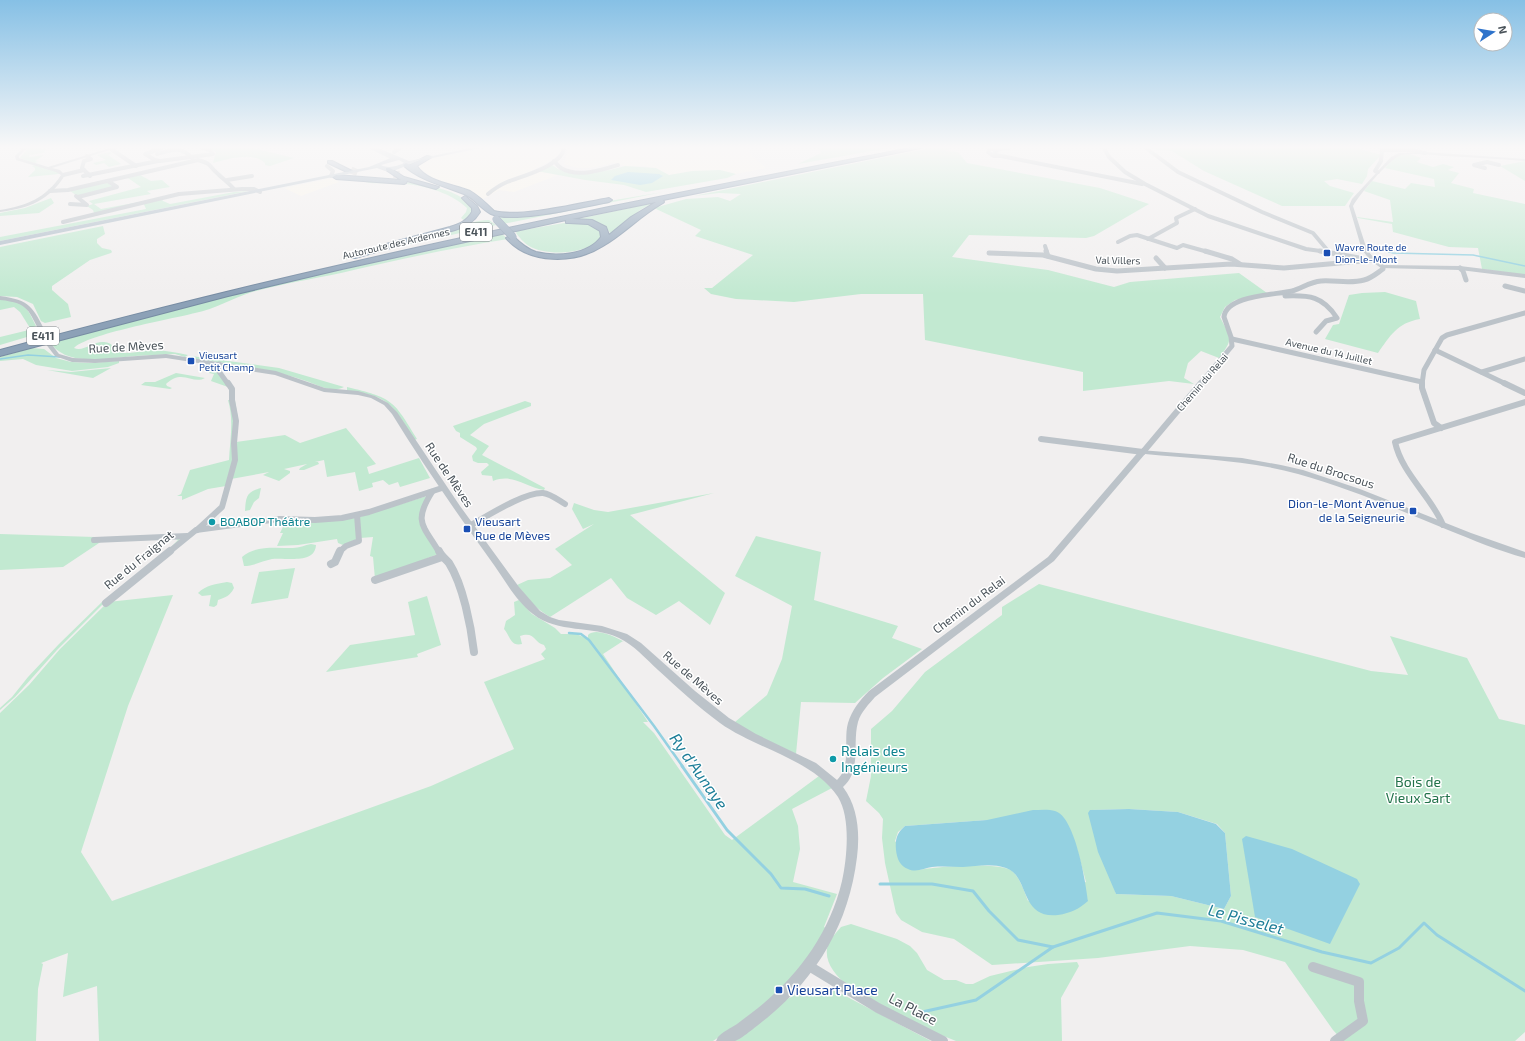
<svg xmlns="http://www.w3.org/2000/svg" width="1525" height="1041" viewBox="0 0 1525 1041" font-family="'Exo 2',sans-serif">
	<rect width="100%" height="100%" fill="#f1efef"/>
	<g fill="#faf5ea">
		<path d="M486 148H562L563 149 559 156 533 170 558 175 514 192 499 190 483 199 471 191 433 178 418 167 420 163 429 159Z"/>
		<path d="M568 148H747L752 156 766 168 736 174 720 170 669 175 646 166H625L613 163 591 168H577L564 164Z"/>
		<path d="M328 179H335L339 182 301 196 284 188Z"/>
	</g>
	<g fill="#c2e9d1" fill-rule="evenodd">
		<path d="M28 148 46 149 44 152H47L31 155 30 154 29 157 44 155 35 161 38 162 34 163 20 158Z"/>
		<path d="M207 148H253L294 158 270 166 265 165V163C252 151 228 159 213 163L216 152Z"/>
		<path d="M818 148H889L798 164 821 153Z"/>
		<path d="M930 148H952L946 151 958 152 967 163 1100 188 1149 204 1094 236 1086 238 969 235 952 257 1048 270 1114 287 1130 282 1239 273 1267 293 1235 300 1225 307 1220 317C1231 339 1234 338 1219 358L1201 351 1188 363 1184 378 1194 384 1169 381 1083 391V372L925 340 923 294H861L794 302 736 299 711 294 704 288H712L753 255 695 236 701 230 654 208 686 199 718 197 730 201 741 194 719 193 694 196Z"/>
		<path d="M1151 148H1357L1381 155 1368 169 1367 176 1362 184 1337 179 1324 181 1330 186 1354 193 1345 206H1282L1204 171 1172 151 1158 150Z"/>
		<path d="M110 152 112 153 108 155 121 164 109 167 104 163 96 165 93 163 106 160 97 155Z"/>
		<path d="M1410 154 1421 158 1417 162 1433 167 1443 164 1454 167 1448 170 1459 173 1451 183 1474 189 1473 193 1525 204V275L1482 269 1478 248 1449 247 1393 232 1392 224 1358 218 1357 217 1393 222 1390 200 1364 191 1372 181 1405 189 1411 183 1435 187 1434 179 1385 168 1396 156Z"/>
		<path d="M1525 161V181L1500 166Z"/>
		<path d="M36 165 58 172 59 174 28 177 35 170V168L32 166Z"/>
		<path d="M552 165 558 169 566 171 593 172 610 170 625 166 656 168 669 175 692 171 720 170 736 174 727 178 646 192 624 185 585 180 537 171Z"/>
		<path d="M140 175 151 181 162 180 170 187 147 191 151 194 94 204 101 209 161 198 163 201 170 204 234 192 249 191 0 241V237L146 209 143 202 95 216 93 210 87 206 93 204 89 201 141 187 128 178Z"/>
		<path d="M358 179C388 181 461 181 474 211L465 221 461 218 466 212 467 208C449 191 419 184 394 183 382 183 368 185 358 179Z"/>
		<path d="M107 182 115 187 77 196 69 190Z"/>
		<path d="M663 192 503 224 494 215 519 216Z"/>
		<path d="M51 198 54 203 39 213 0 216V213L25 208Z"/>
		<path d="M653 203 640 210 611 235C605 221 591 221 578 219Z"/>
		<path d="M489 220 496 225 339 260C375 250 413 243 449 231 462 226 475 220 489 220Z"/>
		<path d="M570 222 591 225 602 232V237C590 254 547 257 529 246 524 243 519 237 516 233L517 231Z"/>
		<path d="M103 226 105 234 97 239V243L102 248 111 250 112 252 111 253 90 260 52 286V290L68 304 71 317 45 323 41 321 33 304 17 297 0 296V247Z"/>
		<path d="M502 234 508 239C452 248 396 260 341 273 312 279 281 284 252 292 233 298 215 309 195 313 172 319 87 334 74 348 84 352 93 341 104 342 113 342 116 352 125 353 133 353 142 351 150 350 163 350 175 352 188 355L185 357 175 354C161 355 148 355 135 356 110 358 70 367 52 345L54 342 246 291Z"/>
		<path d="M1385 292 1416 301 1420 319C1397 323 1390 336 1378 353L1325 339 1333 325 1339 324 1349 295 1362 293Z"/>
		<path d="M0 299C25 303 25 303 36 326L30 328 20 312 14 307 0 310Z"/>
		<path d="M33 329 36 331 37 334 0 345V337Z"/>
		<path d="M32 348 44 349 56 358 71 362 91 363 119 361V363L108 367 72 371 36 365 23 359 0 361V357Z"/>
		<path d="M191 356 279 368 344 387C333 393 319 386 309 382 270 368 229 364 189 358Z"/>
		<path d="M206 364 214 366 228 387 211 381 214 374 209 373 210 368H204L203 366Z"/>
		<path d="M111 368 93 378 47 370 71 372Z"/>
		<path d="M176 373 205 378C193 385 182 368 166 384L167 386 172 388 170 389 141 385 145 382H155Z"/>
		<path d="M347 387C392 398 393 399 417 439L414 440C393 405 389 395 347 391Z"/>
		<path d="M228 400 235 401 238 418 236 442 285 435 300 443 346 428 376 464 367 467 369 474 419 458 430 478 400 487 398 482 389 485 383 480 372 483 373 487 359 491 355 472 327 477 324 460 315 462H318L319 464 304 470H299L300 468 307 464 284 469 290 471V473L279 481 263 475 269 472 231 479 233 459 226 486 208 489 182 500V496H177L181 494 190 470 229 460C230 440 234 420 228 400Z"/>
		<path d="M525 401 531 403V406L484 424 470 435 489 446 482 455 545 488 544 490C525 487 513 473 493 481L492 476 482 475 481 472 489 465 487 463H478L473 461 472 456 477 449 476 447 460 437V433L456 431 453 426Z"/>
		<path d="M261 488 259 498 254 502 250 510 245 511C246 497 246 492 261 488Z"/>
		<path d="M714 493 630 515 725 593 710 625 679 601 656 615 627 598 611 578 550 617C536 609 527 598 517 585L528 580 550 578 572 565 555 549 594 524 583 529 572 509 574 503 594 510 608 512Z"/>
		<path d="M427 496 420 511 438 554 375 579 373 557 370 556 373 537 360 538 359 517Z"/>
		<path d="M355 518 357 539 343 545 338 543 337 539 298 545 277 546 283 533H280L284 525 298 524 300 521Z"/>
		<path d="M0 534 95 537 93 541 176 537 179 538 180 540 160 558 104 603 57 650 15 697 0 710V708L12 697 28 677 59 644 102 602 171 547 178 540 173 538 102 541 63 567 0 570Z"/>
		<path d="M756 536 821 552 814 600 898 626 892 638 922 649 883 678 855 703 801 702 796 754 752 733 735 722 767 695 782 659 792 606 735 576Z"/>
		<path d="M311 544 316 545C315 565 285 557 272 559 262 561 254 566 244 566L242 557C256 545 275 548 293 548 299 548 305 545 311 544Z"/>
		<path d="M295 568 288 598 251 604 259 572Z"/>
		<path d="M227 582 232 583 234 588C230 596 226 597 218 600L217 605 214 607 209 606 211 595 202 596 198 593C206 585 216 584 227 582Z"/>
		<path d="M1039 584 1371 671 1408 675 1390 636 1467 658 1499 719 1525 725V1032L1515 1041H1343L1333 1030 1285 962 1243 950 1190 946 1098 958 992 965 954 939 922 932 901 920 896 913 885 863 882 838 883 819 879 813 866 801 871 776V729L892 711 925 672 1002 615V607ZM1129 809 1178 812 1217 824 1225 833 1231 896 1224 909 1171 896 1116 894 1090 810ZM987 820 1069 827 1077 849 1086 882 1028 901C1024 891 1020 878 1012 871 1000 861 934 867 918 870L895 841 898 832 905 826Z"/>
		<path d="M173 595 128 706 81 852 112 901 431 786 514 749 484 682 545 659 541 654 546 649 544 645C534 643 535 631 520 636L522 644C510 647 510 635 504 629L506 621 515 615 514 602 519 600 532 614 555 628 561 634H576L588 639V635C597 626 621 640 630 645L623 641 603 654 648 722H643L654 733 725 835 732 840 819 776 832 788 792 809 798 826 800 849 793 882 837 894 824 927 826 928C821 937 817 947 811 955 786 991 749 1017 713 1041H99L97 986 63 997 68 953 41 963 43 964 38 989 36 1041H0V713L29 685 60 649 108 602Z"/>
		<path d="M427 596 441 645 417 654 418 657 326 672 350 645 415 635 408 602Z"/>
		<path d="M851 924 897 939 910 946 917 953 927 970 944 980H956L966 984H973L990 976 1028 967 1048 964 1077 962 1079 966 1061 998 1062 1041H956L916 1025 846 984C836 976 825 963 827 949 828 941 836 933 841 927Z"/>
		<path d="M821 989 836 991 931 1041H731L789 998 802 992Z"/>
	</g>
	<g fill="#94d1e1">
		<path d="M628 172 659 174 663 176 652 183 640 185 611 180 615 176Z"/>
		<path d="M1129 809 1178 812 1216 824 1225 833 1231 896 1224 909 1171 896 1116 894 1098 852 1088 813 1090 810Z"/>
		<path d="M1033 810C1040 810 1049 809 1055 811 1075 816 1086 883 1088 901 1079 909 1071 913 1058 915 1019 919 1030 876 1006 868 992 863 977 866 963 867 953 867 943 866 932 867 925 868 916 873 908 869 900 866 897 859 896 850 895 839 897 833 905 826L987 820Z"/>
		<path d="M1246 836 1292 849 1357 879 1360 884 1330 944 1255 917 1242 839Z"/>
	</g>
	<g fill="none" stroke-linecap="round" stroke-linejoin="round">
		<path stroke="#94d1e1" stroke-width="1" d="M1368 245 1389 252"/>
		<g stroke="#94d1e1" stroke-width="1.5">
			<path d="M1386 251 1393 253 1473 255 1525 266"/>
			<path d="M0 359 28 355 60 357"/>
		</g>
		<path stroke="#94d1e1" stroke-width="2.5" d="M569 633 581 634 589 640 654 726 683 767"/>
		<g stroke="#94d1e1" stroke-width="3">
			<path d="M682 766 727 830 771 874 781 888 805 889 829 896"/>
			<path d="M880 884H932L973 891 989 911 1018 940 1053 947"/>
			<path d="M922 1012 976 1000 1053 947 1157 913 1221 921 1322 952 1371 963 1399 948 1424 923 1437 935 1525 991"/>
		</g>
		<path stroke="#c7c8ca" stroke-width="6" stroke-dasharray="6 3" stroke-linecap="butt" d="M43 333 48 343"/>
		<g stroke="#c7c8ca" stroke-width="7" stroke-dasharray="7 3.5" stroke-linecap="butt">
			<path d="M351 170 358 173"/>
			<path d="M393 175 401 174"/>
		</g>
		<defs>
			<g id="motorway">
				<path d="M910 148H921L663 200 664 202 663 203C640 216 625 233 603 246 575 264 529 265 506 238L510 236H513C520 243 527 249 536 252 556 257 588 255 601 237L600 231 588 224 569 223H566V220L342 269 228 296 0 356V350C113 320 226 291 341 265 529 221 720 185 910 148ZM656 202 631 217 609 235 606 227 592 220 572 219Z"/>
				<path d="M427 156 432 157 417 166C427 182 453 184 470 191 479 196 487 204 494 211 521 218 580 203 609 198L612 200 609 202C583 207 513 224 491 214 481 209 474 198 464 194 444 186 419 180 403 165L406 163 410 165Z"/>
				<path d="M328 161H332L352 171 347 172 328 163Z"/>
				<path d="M386 168H390L404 177 439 187 436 189 407 181 406 183 404 184 336 179 333 177 336 175 401 180 386 170Z"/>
				<path d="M465 196 477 206 480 212C474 222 466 227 455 230L355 258H352L348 256 349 254 450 227C459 224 467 221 472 212V208L462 198Z"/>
			</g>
		</defs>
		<use href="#motorway" stroke="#778ca3" stroke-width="2"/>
		<g stroke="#bcc3c9" stroke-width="4">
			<path d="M162 148 145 154 155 160 160 161 213 154 210 150 202 148"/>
			<path d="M1009 148 999 149 995 152 996 155 1142 184"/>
			<path d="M1104 148 1109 157 1125 172 1145 184 1208 216 1306 249 1328 252"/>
			<path d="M1146 148 1178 172 1262 212 1313 233 1329 252"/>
			<path d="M111 149 136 166"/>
			<path d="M999 149H990L988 152 994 156H999"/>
			<path d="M394 152 400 148"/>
			<path d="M157 154C171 150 181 145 192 158"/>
			<path d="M87 156 91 159 84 161 82 168 90 176"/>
			<path d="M554 161C556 163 558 166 561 168 577 178 602 170 618 165"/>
			<path d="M327 166 333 171 331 176"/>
			<path d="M1485 168 1474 165 1487 162 1499 165"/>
			<path d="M1378 172 1375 171 1381 161 1382 150H1410L1425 153"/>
			<path d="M88 174 83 176 158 161"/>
			<path d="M63 175 84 170"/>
			<path d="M227 180 252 176"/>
			<path d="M50 191 68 190 198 160C213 164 208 166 218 174 224 180 228 182 234 189"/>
			<path d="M488 194C494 189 500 185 507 182 522 176 562 166 564 148"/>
			<path d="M78 197 117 187 108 181"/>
			<path d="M70 204 87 205 76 196"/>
			<path d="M63 222 179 194 242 189H254L260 192"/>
			<path d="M1148 239 1177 223 1176 218 1195 209"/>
			<path d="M1118 242 1130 236 1137 235 1177 248 1183 245 1208 252"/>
			<path d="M1045 246 1047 252"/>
		</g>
		<g stroke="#bcc3c9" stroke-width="5">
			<path d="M1046 251 1048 256"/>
			<path d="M1205 251 1232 259 1240 264"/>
			<path d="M1320 251 1359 258"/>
			<path d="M1328 251 1329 252"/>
			<path d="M989 253 1043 255 1096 269 1117 271 1231 264 1284 268 1373 260"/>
			<path d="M1156 258 1165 268"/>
			<path d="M1460 268 1463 271 1466 280"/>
			<path d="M1505 286 1525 291"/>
			<path d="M1285 296C1309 295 1323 296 1337 318L1326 321 1316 332"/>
			<path d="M1232 339 1422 382"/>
			<path d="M1435 350 1506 384"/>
			<path d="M219 364 218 370 228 384"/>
			<path d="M1482 372 1525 359"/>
			<path d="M1200 384 1232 346 1231 337 1224 317C1226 295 1275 295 1292 291 1302 288 1310 282 1321 281 1336 280 1350 284 1364 280 1372 278 1377 273 1383 269V267"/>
			<path d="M1422 384 1424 370 1442 338 1447 335 1525 313"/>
		</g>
		<g stroke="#bcc3c9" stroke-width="6">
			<path d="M1422 383V388L1434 423 1441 428"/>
			<path d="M1504 383 1525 393"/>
			<path d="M1041 439 1143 452 1201 383"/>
			<path d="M432 492C413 522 423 525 439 552"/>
			<path d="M1443 525C1431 496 1402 474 1395 442L1525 402"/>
			<path d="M469 526C486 517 524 492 543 493 551 494 558 500 565 504"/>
			<path d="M197 530 222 507 235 460 234 443 236 421 232 400V389L228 383"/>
			<path d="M94 540 187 536"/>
			<path d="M169 552 196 530 279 519 315 520 342 518 369 512 442 488"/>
			<path d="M339 552 346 546 359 541 357 515"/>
		</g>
		<g stroke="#bcc3c9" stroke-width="8">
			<path d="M439 551C441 556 446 559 449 563 463 585 471 626 474 652"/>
			<path d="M331 564 335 562 340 551"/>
			<path d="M375 580 442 557"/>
			<path d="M106 603 170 551"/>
		</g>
		<g stroke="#bcc3c9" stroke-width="10">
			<path d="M809 966 878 1008 943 1041"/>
			<path d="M1313 967 1359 982V1001L1363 1021 1335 1041"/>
		</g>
		<g fill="#bcc3c9" fill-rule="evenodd">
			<path d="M23 148H27L19 156V158L48 167 110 148H116L52 168 60 170 65 175C49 201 29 208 0 212V210C26 206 46 198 61 175L56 172 16 160 15 156Z"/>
			<path d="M1425 152 1525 159V161C1498 159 1471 157 1445 156 1434 155 1408 152 1399 156 1388 161 1359 195 1353 206L1367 250 1375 259 1384 265 1460 266 1525 274V278L1460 270 1381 268 1371 261 1362 250 1349 206 1352 199 1391 157 1399 153Z"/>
			<path d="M0 296C30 300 33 307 46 333L45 334H41C28 311 30 303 0 300Z"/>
			<path d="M48 341 50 342 59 354 73 358 95 359 166 354 276 371 325 388 358 391 375 396 388 403 397 412 460 506 519 587 540 611 550 617 559 620 602 626 627 634 641 643 695 691 729 718 756 734 816 763 837 780C852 766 843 740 848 723 852 710 860 700 869 691L1048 557 1140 450 1242 458 1281 465 1303 470 1360 489 1471 533 1525 552V558C1499 551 1473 540 1448 530 1399 510 1349 488 1298 474 1248 460 1196 459 1145 454L1054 561 875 697C869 704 861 712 858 722 852 744 862 770 843 787 858 807 860 833 857 857 849 923 818 976 767 1018 760 1023 742 1039 735 1041 729 1041 722 1041 716 1041 717 1040 717 1038 718 1037 722 1032 731 1028 737 1024 744 1019 751 1013 758 1008 799 975 830 932 842 881 847 858 851 818 838 797 813 759 756 749 720 723 698 707 678 688 658 670 646 659 634 645 619 638 592 625 558 634 533 614 516 601 506 582 494 565 458 515 424 466 392 414L384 405 371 398 358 395 324 392 275 375 166 358 95 363 72 362 55 356 45 343Z"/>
		</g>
		<path fill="#bec7d0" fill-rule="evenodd" d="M368 148H375L398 159 393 160Z"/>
		<path fill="#b1beca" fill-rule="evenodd" d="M370 148H378L409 161 470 148H480L418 161 396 170 385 171 377 168 0 245V241L369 167 393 157ZM399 160 404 163C397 166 389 169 381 165Z"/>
		<use href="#motorway" fill="#8ca1b7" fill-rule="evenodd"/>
		<defs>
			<path id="motorway-bridge" d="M496 219 513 237"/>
		</defs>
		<use href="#motorway-bridge" stroke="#778ca3" stroke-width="8" stroke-linecap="butt"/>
		<use href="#motorway-bridge" stroke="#8ca1b7" stroke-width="7"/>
	</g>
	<linearGradient id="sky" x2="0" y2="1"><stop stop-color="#86c0e5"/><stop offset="0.5" stop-color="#f9f8f8"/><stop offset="1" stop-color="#f9f8f8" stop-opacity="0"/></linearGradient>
	<rect width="1525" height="294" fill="url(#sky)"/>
	<g fill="#1a4fb4" stroke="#fff" stroke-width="1.5">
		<rect x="1323" y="249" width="8" height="8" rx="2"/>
		<rect x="187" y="357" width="8" height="8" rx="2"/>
		<rect x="1409" y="507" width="8" height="8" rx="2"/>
		<rect x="463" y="525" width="8" height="8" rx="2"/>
		<rect x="775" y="986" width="8" height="8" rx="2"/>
	</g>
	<g fill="#0f9aa8" stroke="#fff" stroke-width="1.5">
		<circle cx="212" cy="522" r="4"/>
		<circle cx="833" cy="759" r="4"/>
	</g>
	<g text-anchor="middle" stroke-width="3" stroke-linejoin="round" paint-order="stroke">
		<g font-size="10" fill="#495259" stroke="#fff">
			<text transform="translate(396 243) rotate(-13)" y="4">Autoroute des Ardennes</text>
			<text transform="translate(1118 260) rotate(1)" y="4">Val Villers</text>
			<text transform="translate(1329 351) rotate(13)" y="4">Avenue du 14 Juillet</text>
			<text transform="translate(1202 382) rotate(-49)" y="4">Chemin du Relai</text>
		</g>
		<g font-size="10" fill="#164399" stroke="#fff" text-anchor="start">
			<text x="1335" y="251">Wavre Route de<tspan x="1335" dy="12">Dion-le-Mont</tspan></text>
			<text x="199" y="359">Vieusart<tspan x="199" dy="12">Petit Champ</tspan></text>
		</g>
		<g fill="#fff" stroke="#80868b" stroke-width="1">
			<rect x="460" y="223" width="32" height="18" rx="3"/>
			<rect x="27" y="327" width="32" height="18" rx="3"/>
		</g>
		<g font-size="11" font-weight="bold" fill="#495259">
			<text x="476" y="236">E411</text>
			<text x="43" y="340">E411</text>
		</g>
		<g font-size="12" fill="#495259" stroke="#fff">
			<text transform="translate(126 347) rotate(-3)" y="4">Rue de Mèves</text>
			<text transform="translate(1331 471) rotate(18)" y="4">Rue du Brocsous</text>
			<text transform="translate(449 475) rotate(56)" y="4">Rue de Mèves</text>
			<text transform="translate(139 560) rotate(-39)" y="4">Rue du Fraignat</text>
			<text transform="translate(969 605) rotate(-37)" y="4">Chemin du Relai</text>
			<text transform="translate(693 678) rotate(41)" y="4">Rue de Mèves</text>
		</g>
		<g font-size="12" fill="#164399" stroke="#fff" text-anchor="end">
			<text x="1405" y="508">Dion-le-Mont Avenue<tspan x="1405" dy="14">de la Seigneurie</tspan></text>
			<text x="475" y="526" text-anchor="start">Vieusart<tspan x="475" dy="14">Rue de Mèves</tspan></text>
		</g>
		<g font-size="12" fill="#0d838f" stroke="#fff" text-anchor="start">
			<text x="220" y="526">BOABOP Théâtre</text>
		</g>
		<g font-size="14" fill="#0d838f" stroke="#fff" text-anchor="start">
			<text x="841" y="756">Relais des<tspan x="841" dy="16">Ingénieurs</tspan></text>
		</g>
		<g font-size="14" fill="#22724a" stroke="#fff">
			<text x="1418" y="787">Bois de<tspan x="1418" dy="16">Vieux Sart</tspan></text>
		</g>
		<g font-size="14" fill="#164399" stroke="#fff" text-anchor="start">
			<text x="787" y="995">Vieusart Place</text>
		</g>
		<g font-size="14" fill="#495259" stroke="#fff">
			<text transform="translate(913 1009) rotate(27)" y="5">La Place</text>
		</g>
		<g font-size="16" font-style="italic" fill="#1d7e98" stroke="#fff">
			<text transform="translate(699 771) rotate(55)" y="6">Ry d'Aunaye</text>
			<text transform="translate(1246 919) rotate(15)" y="6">Le Pisselet</text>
		</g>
	</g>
	<g transform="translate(1493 32) rotate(78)"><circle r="19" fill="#ffffff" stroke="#b6babd"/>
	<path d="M0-3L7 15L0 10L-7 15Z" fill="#2e73cb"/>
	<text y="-6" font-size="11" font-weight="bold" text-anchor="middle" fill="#495259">N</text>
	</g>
</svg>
